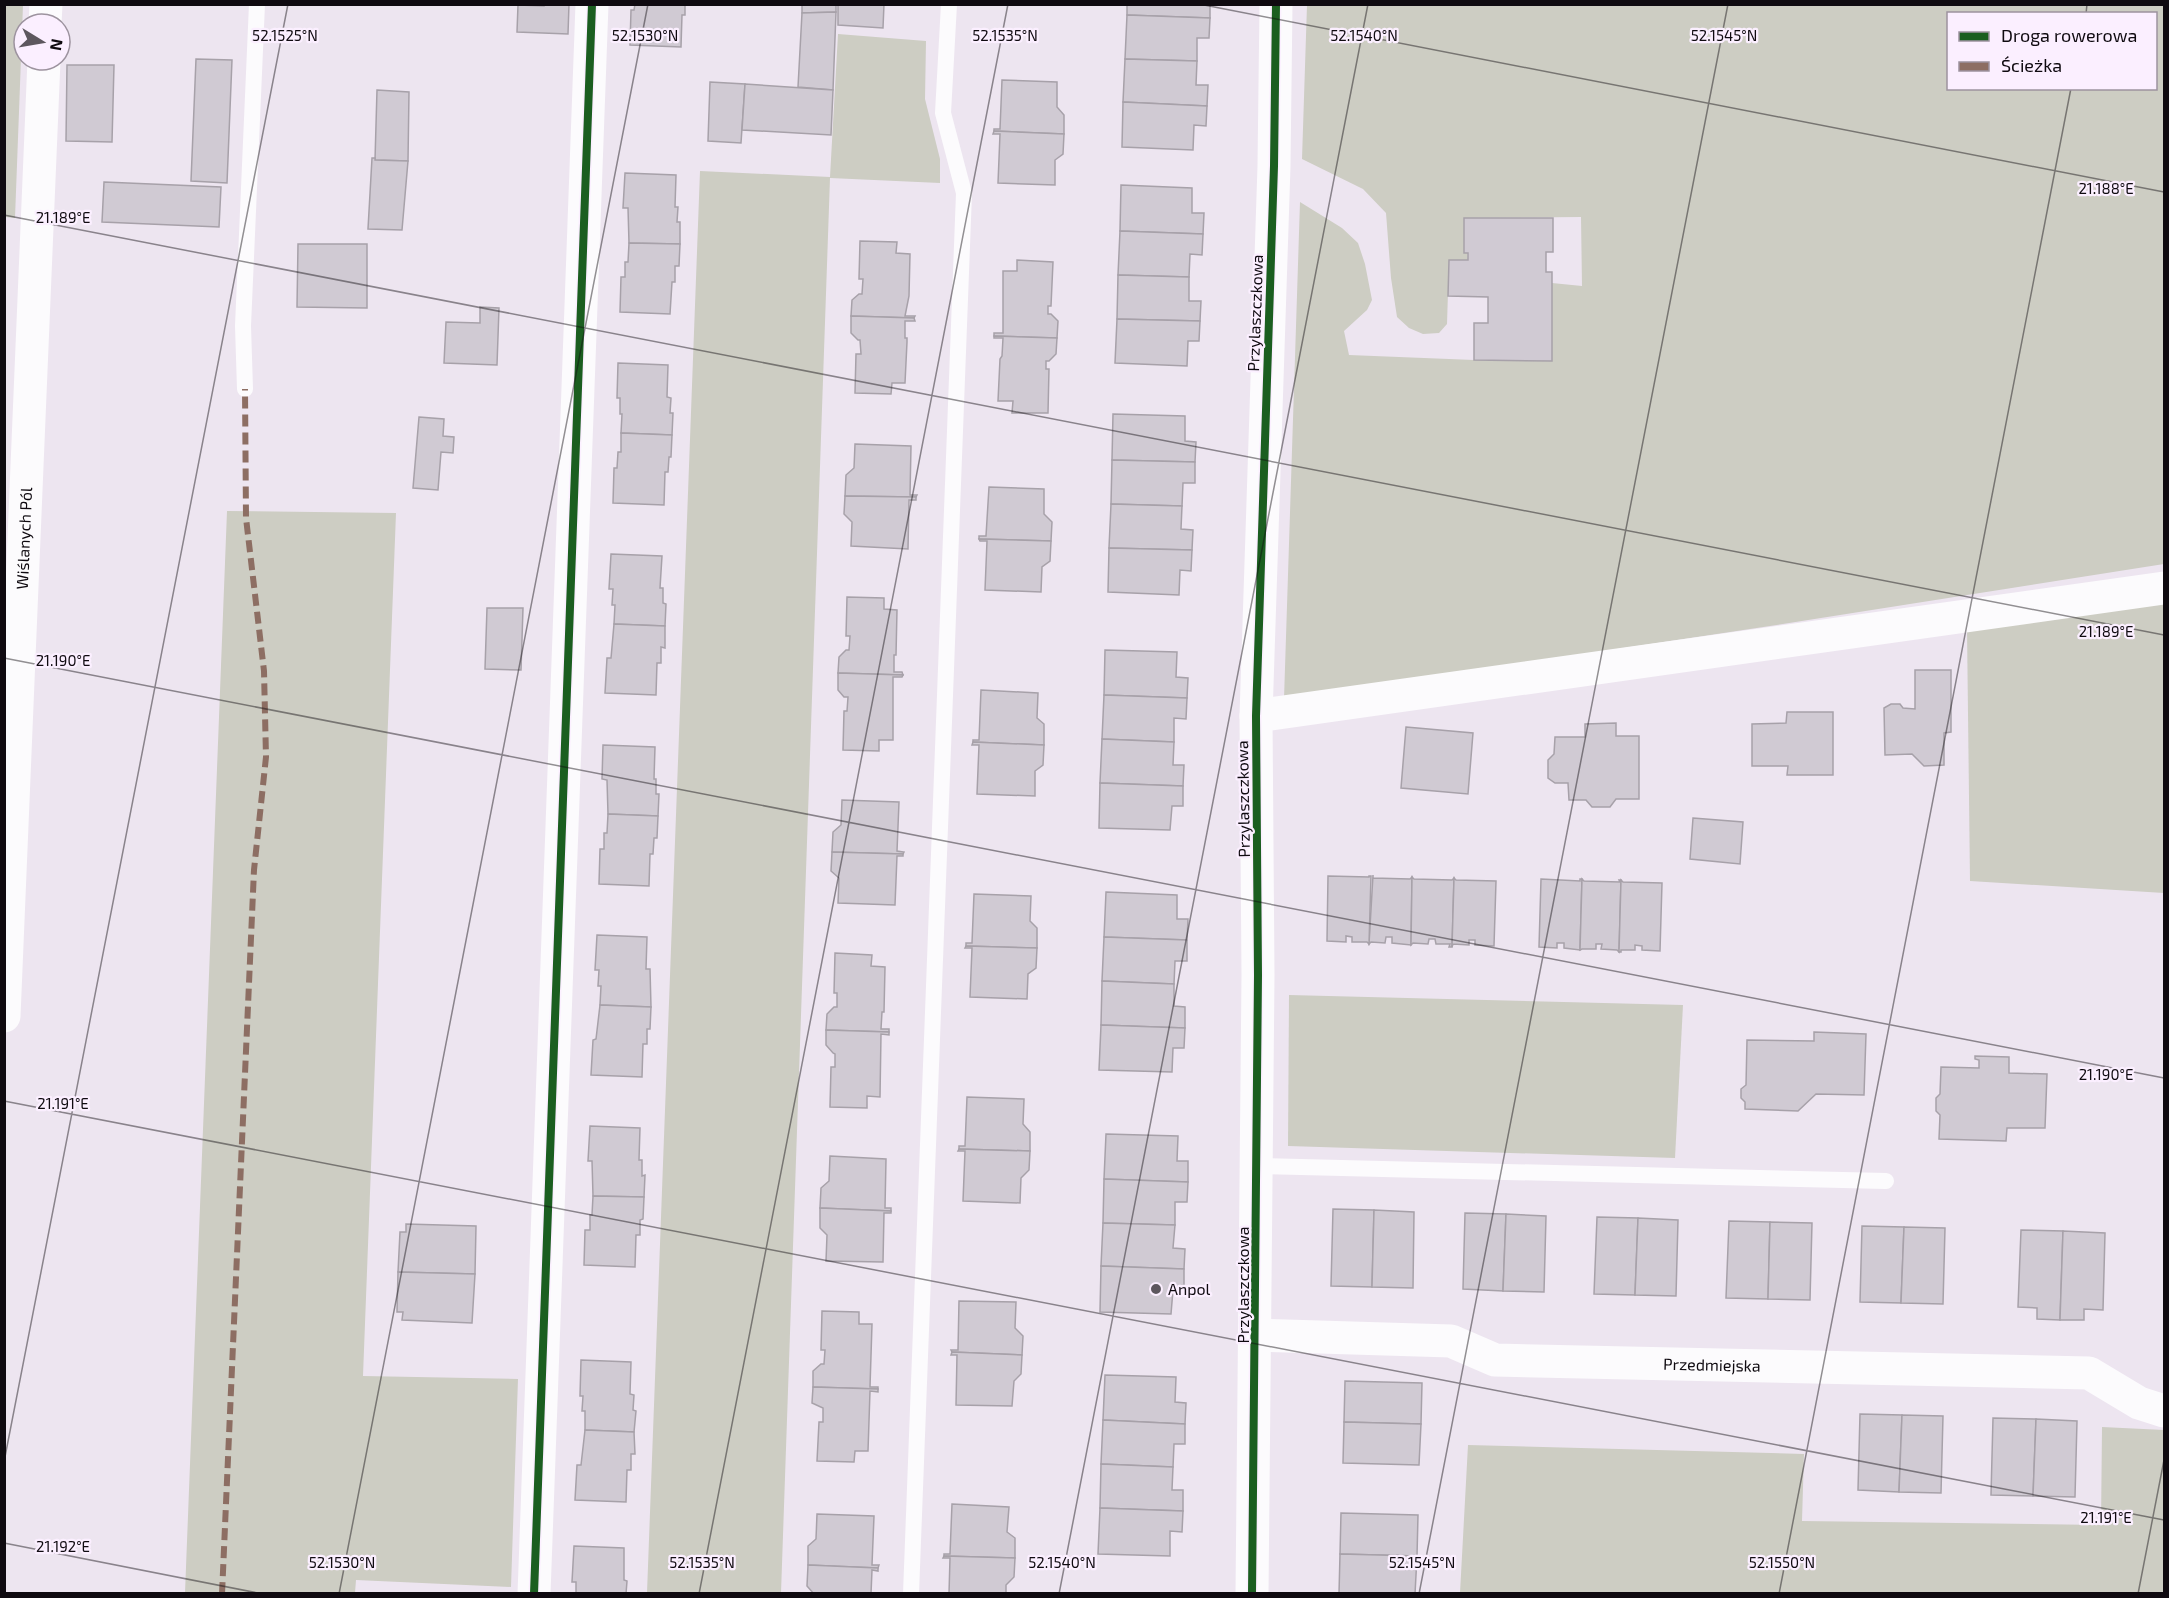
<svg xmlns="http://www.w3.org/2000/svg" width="2169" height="1598" viewBox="0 0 2169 1598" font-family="'Exo 2',sans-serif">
	<rect width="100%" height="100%" fill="#ede5f0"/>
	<g fill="#cdcdc3" fill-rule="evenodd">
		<path d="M4 5H23L15 218 5 217Z"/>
		<path d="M1307 5H2164V564L1770 626 1284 699 1300 202 1342 228 1358 243 1365 264 1372 300 1367 310 1344 331 1349 355 1474 360 1551 361 1552 283 1582 286 1581 217 1465 218 1468 260H1449L1447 324 1439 333 1423 334 1409 328 1397 317 1391 278 1386 213 1363 189 1302 159ZM1948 14H2156V88H1948Z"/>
		<path d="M838 34 926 41 925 99 940 159V183L830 178 781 1593H647L700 171 830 177Z"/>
		<path d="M227 511 396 513 363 1376 518 1379 511 1587 356 1580 355 1593H185Z"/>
		<path d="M2164 600V893L1970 881 1967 629Z"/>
		<path d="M1289 995 1683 1005 1675 1158 1288 1146Z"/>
		<path d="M2102 1427 2164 1430V1593H1460L1468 1445 1804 1454 1802 1521 2101 1525Z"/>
	</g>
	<g fill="#d0cad3" stroke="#a7a1a9" stroke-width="1.5">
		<path d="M544 4H569L568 34 517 32 518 5 544 6Z"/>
		<path d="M635 4H685V15H682L681 47 630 45 631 10H634Z"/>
		<path d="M802 4H836V12L802 13Z"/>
		<path d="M838 4H884L883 28 838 25Z"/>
		<path d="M1127 4H1210V18L1127 15Z"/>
		<path d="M836 12 833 90 798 87 802 13Z"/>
		<path d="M1127 15 1210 18 1209 38H1197V61L1125 59Z"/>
		<path d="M196 59 232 60 227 183 191 181Z"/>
		<path d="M1125 59 1197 61 1196 85H1208L1207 106 1123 102Z"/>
		<path d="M67 65H114L112 142 66 141Z"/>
		<path d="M1002 80 1057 82V107L1064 115V134L994 131V129H1000Z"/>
		<path d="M710 82 745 84 741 143 708 141Z"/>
		<path d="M745 84 833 90 831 135 742 130Z"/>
		<path d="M377 90 409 92 408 161 375 160Z"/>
		<path d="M1123 102 1207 106 1206 126 1194 125 1193 150 1122 147Z"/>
		<path d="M994 131 1064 134 1063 154 1055 160V185L998 183 1000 134H993Z"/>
		<path d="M372 158H375V160L408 161 402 230 368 229Z"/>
		<path d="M625 173 676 175 675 207H678L677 222H680V244L629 243 628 208H623Z"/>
		<path d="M104 182 221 187 219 227 102 222Z"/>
		<path d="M1121 185 1192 188V213H1204L1203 234 1120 231Z"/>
		<path d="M1464 218H1553V252H1546V272H1552V361L1474 360V323H1488V297L1448 296 1449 260H1468V253H1464Z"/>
		<path d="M1120 231 1203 234 1202 255 1190 254 1189 277 1118 275Z"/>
		<path d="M860 241 897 242 896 253 910 254 909 296 905 316H915L914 318 851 316 852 300 859 294H862L863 279H859Z"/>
		<path d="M629 243 680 244 679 266H675V282H672L670 314 620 312 621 277H625V262H628Z"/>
		<path d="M298 244H367V308L297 307Z"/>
		<path d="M1017 260 1053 262 1051 306H1048V314H1051L1058 321 1057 338 994 336V333H1003V271H1017Z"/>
		<path d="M1118 275 1189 277V301H1201L1200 321 1117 319Z"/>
		<path d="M480 307 499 308 497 365 444 363 446 322 480 323Z"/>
		<path d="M851 316 914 318 915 321H905V338H907V342L905 383H892L891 394 855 393 856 354H861L860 340H858L851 333Z"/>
		<path d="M1117 319 1200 321 1199 341H1188L1187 366 1115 363Z"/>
		<path d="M994 336 1057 338 1056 354 1049 361H1046V369H1049L1048 413H1012L1013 401H998L1000 359 1002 356 1003 338H994Z"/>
		<path d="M618 363 668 365 667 397 671 398 670 413H673L672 435 621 433 622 414H620V398H617Z"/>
		<path d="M1113 414 1185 416V441L1196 442 1195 462 1112 460Z"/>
		<path d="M419 417 444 419 443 436 454 437 453 453 441 452 438 490 413 488Z"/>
		<path d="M621 433 672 435 671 457H669L668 472H665L664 505 613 503 614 468H617L618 452H621Z"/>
		<path d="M855 444 911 446 910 495H917L916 497 845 496 846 475 854 468Z"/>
		<path d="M1112 460 1195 462V483H1183L1182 506 1111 504Z"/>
		<path d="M989 487 1044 489V514L1052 522 1051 541 979 539V536H986Z"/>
		<path d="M845 496 916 497V500H909L908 549 851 546 852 522 844 514Z"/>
		<path d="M1111 504 1182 506 1181 529 1193 530 1192 550 1109 548Z"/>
		<path d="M979 539 1051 541 1050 561 1042 567 1041 592 985 590 987 541H980Z"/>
		<path d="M1109 548 1192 550 1191 571 1180 570 1179 595 1108 592Z"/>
		<path d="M611 554 662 556 660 588H663V603L666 604 665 626 614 624 615 605H612L613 589H609Z"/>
		<path d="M847 597 884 598V609L897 610 896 655H894V672H902L903 675 838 673 839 657 846 650H849L850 636H846Z"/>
		<path d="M487 608H523L521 670 485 669Z"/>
		<path d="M614 624 665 626V648L661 647V663H657L656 695 605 693 607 658H611Z"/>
		<path d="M1105 650 1177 652 1176 677 1188 678 1187 698 1104 695Z"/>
		<path d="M1915 670H1951V732L1944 733V765L1924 766 1912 754 1885 755 1884 708 1891 704H1900L1903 708 1915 709Z"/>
		<path d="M838 673 903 675 902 677H893V740H879V751L843 750 844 711H847L848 697H844L838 690Z"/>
		<path d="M981 690 1038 693 1037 718 1044 724V745L973 742V740H979Z"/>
		<path d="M1104 695 1187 698 1186 719 1174 718V742L1102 739Z"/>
		<path d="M1787 712H1833V775H1787L1788 766H1752V724L1786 723Z"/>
		<path d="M1616 723V736H1639V799H1616L1610 807H1592L1586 800H1569L1568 783H1555L1548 778V760L1554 754 1555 737H1585V724Z"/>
		<path d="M1406 727 1473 733 1468 794 1401 788Z"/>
		<path d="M1102 739 1174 742 1173 765H1184L1183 786 1100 783Z"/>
		<path d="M973 742 1044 745 1043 765 1035 771V796L977 794 979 745H972Z"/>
		<path d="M603 745 655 747 654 779H656V794H659L658 816 608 814 607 780 602 779Z"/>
		<path d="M1100 783 1183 786V806H1172L1170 830 1099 828Z"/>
		<path d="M842 800 899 802 897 851 904 852 903 854 832 852 833 832 841 825Z"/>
		<path d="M608 814 658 816 657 838H654L653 854H650L649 886 599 884 600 849H604V833H607Z"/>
		<path d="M1693 818 1743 822 1740 864 1690 859Z"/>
		<path d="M832 852 903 854V856H897L895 905 838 903 839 878 831 871Z"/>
		<path d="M1373 875V878L1410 879 1412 877 1411 945 1392 943V937H1386L1385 943 1371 942 1369 944Z"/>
		<path d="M1328 876 1369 877V876H1371L1369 944 1367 942H1352V937L1346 936V942L1327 941Z"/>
		<path d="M1412 877 1414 879 1452 880 1454 878 1452 947H1449L1450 944H1436L1435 939H1429L1428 944 1413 943 1411 945Z"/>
		<path d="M1454 878 1456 880 1496 881 1494 946 1475 945V940H1469V945L1453 944 1452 947Z"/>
		<path d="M1541 879 1580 881V879H1582L1580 950 1564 948V943H1557V948L1539 947Z"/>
		<path d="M1582 879 1584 881 1620 882 1619 880H1621L1619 952 1617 950 1601 949 1602 944H1596V949H1582L1580 950Z"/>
		<path d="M1621 880 1623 882 1662 883 1660 951 1642 950V946L1635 945V950H1621V952H1619Z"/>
		<path d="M1106 892 1177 895V919H1188L1187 940 1104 937Z"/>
		<path d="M974 894 1031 896 1030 921 1037 928V948L966 946V943H972Z"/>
		<path d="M597 935 647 937 646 969H650L651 1007 600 1005 601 986H598L599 970H595Z"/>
		<path d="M1104 937 1187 940V961H1175L1174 984 1102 981Z"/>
		<path d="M966 946 1037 948 1036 968 1028 974 1027 999 970 997 972 948H965Z"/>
		<path d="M835 953 872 955 871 966 885 967 884 1012H882L881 1029H889V1032L826 1030 827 1014 834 1007H837V993H834Z"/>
		<path d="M1102 981 1174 984V1006L1185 1007V1028L1101 1025Z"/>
		<path d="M600 1005 651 1007 650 1029H647V1044H643L642 1077 591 1075 593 1040 596 1039Z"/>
		<path d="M1101 1025 1185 1028 1184 1048H1173L1172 1072 1099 1070Z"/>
		<path d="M826 1030 889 1032V1035L881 1034 880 1097 867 1096V1108L830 1107 831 1067H835V1054L833 1053 826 1045Z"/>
		<path d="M1814 1032 1866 1034 1864 1095 1816 1094 1798 1111 1745 1109V1102L1741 1098V1089L1746 1085 1747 1040 1814 1041Z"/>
		<path d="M1975 1056 2009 1057V1073L2047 1074 2045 1128H2007L2006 1141 1939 1139 1940 1115 1936 1111V1098L1940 1094 1941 1067 1979 1068V1060L1975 1059Z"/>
		<path d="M967 1097 1024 1099 1023 1124 1030 1132V1151L959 1149V1146H965Z"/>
		<path d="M590 1126 640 1128 639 1160H642V1176L645 1175 644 1197 593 1196 592 1161H588Z"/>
		<path d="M1106 1134 1178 1136 1177 1161H1188V1182L1104 1179Z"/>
		<path d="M959 1149 1030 1151 1029 1170 1021 1178 1020 1203 963 1201 965 1151H958Z"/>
		<path d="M830 1156 886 1159 885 1208H891V1211L820 1208 821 1188 829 1181Z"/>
		<path d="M1104 1179 1188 1182 1187 1202H1175V1225L1103 1223Z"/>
		<path d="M593 1196 644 1197 643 1219 640 1220V1235H636L635 1267 584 1265 585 1230H590V1215H592Z"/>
		<path d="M820 1208 891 1211V1213H884L883 1262 826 1261 827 1235 820 1228Z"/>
		<path d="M1333 1209 1374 1210 1372 1287 1331 1286Z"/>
		<path d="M1374 1210 1414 1212 1413 1288 1372 1287Z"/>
		<path d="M1465 1213 1506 1214 1503 1291 1463 1289Z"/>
		<path d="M1506 1214 1546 1216 1544 1292 1503 1291Z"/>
		<path d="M1597 1217 1638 1218 1635 1295 1594 1294Z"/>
		<path d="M1638 1218 1678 1220 1676 1296 1635 1295Z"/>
		<path d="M1729 1221 1770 1222 1768 1299 1726 1298Z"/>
		<path d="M1770 1222 1812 1223 1810 1300 1768 1299Z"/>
		<path d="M1103 1223 1175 1225 1173 1248 1185 1249 1184 1269 1101 1266Z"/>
		<path d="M406 1224 476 1226 475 1274 398 1272 400 1232H406Z"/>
		<path d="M1862 1226 1904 1227 1901 1303 1860 1302Z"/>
		<path d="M1904 1227 1945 1228 1943 1304 1901 1303Z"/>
		<path d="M2021 1230 2063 1231 2060 1320 2037 1319V1308L2018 1307Z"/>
		<path d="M2063 1231 2105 1233 2103 1310 2084 1309V1320H2060Z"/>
		<path d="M1101 1266 1184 1269V1290H1173L1171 1314 1100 1312Z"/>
		<path d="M398 1272 475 1274 472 1323 402 1320 403 1312H397Z"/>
		<path d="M959 1301 1016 1302 1015 1328 1023 1336 1022 1355 952 1352 951 1350H958Z"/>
		<path d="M822 1311 859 1312V1324H872L870 1387H878V1389L813 1387V1371L821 1364H824L825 1350H821Z"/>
		<path d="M952 1352 1022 1355 1021 1374 1014 1381 1012 1406 956 1405 957 1355H951Z"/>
		<path d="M581 1360 631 1362 630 1394 634 1395 633 1410 636 1411 634 1432 585 1430V1411H582L583 1396H580Z"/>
		<path d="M1105 1375 1176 1377 1175 1402 1186 1403 1185 1424 1103 1420Z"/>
		<path d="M1345 1381 1422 1383 1421 1424 1344 1422Z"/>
		<path d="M813 1387 878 1389V1392L870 1391 868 1451H855L854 1462 817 1461 819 1422H823V1408L812 1403Z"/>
		<path d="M1860 1414 1902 1415 1899 1492 1858 1490Z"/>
		<path d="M1902 1415 1943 1416 1941 1493 1899 1492Z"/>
		<path d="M1993 1418 2036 1419 2033 1496 1991 1495Z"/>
		<path d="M2036 1419 2077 1421 2075 1497 2033 1496Z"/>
		<path d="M1103 1420 1185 1424V1444H1174L1173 1467 1101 1464Z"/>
		<path d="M1344 1422 1421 1424 1419 1465 1343 1463Z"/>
		<path d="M585 1430 634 1432 635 1454H631V1470H627L626 1502 575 1500 577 1465H581Z"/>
		<path d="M1101 1464 1173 1467 1172 1490H1183V1511L1100 1508Z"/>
		<path d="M952 1504 1009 1507 1007 1532 1015 1538V1558L944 1556V1554H950Z"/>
		<path d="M1100 1508 1183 1511 1182 1532 1170 1531V1556L1098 1554Z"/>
		<path d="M1341 1513 1418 1515 1417 1556 1340 1554Z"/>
		<path d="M817 1514 874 1516 872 1565H879L878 1568 808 1565V1546L816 1539Z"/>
		<path d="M574 1546 624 1548V1580L627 1581 626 1594H576V1582H572Z"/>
		<path d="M1340 1554 1417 1556 1415 1594H1339Z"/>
		<path d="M944 1556 1015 1558 1014 1577 1006 1585V1594H949L950 1558H943Z"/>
		<path d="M808 1565 878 1568V1571L872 1570 871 1594H814L807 1586Z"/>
	</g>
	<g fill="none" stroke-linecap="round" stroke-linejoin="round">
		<g stroke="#fcfbfd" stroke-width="16">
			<path d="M245 389 243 326 257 4"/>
			<path d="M1257 1166 1886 1181"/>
			<path d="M911 1594 964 193 943 113 949 4"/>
		</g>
		<g stroke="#fcfbfd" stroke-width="33">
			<path d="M45 24 46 4"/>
			<path d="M1256 716 2164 588"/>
			<path id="s1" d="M4 1016 44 60"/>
			<path id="s2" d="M1256 1335 1451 1341 1495 1360 2089 1373 2139 1403 2164 1411"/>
			<path d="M534 1594 592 4"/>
			<path d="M1252 1594 1258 975 1256 716 1274 166 1276 4"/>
		</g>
		<path stroke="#8d6e63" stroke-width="6" stroke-dasharray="12 6" stroke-linecap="butt" d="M222 1594 254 870 266 757 264 671 246 518 245 389"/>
		<defs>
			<g id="cycleway">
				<path d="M534 1594 592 4"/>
				<path d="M1252 1594 1258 975 1256 716 1274 166 1276 4"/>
			</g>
		</defs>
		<use href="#cycleway" stroke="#fbefff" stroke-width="11"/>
		<use href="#cycleway" stroke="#1b5e20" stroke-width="8"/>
	</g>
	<path fill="none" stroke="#0f0a10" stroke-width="1.5" stroke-opacity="0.45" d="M1199 4 2164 192M2086 14 2087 4M4 215 2164 635M4 658 2164 1078M4 1101 2164 1520M4 1462 288 4M4 1543 263 1594M339 1594 648 4M699 1594 1008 4M1059 1594 1368 4M1419 1594 1728 4M1779 1594 2071 88M2138 1594 2164 1460"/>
	<circle fill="#5d575e" stroke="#fbefff" stroke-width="2" cx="1156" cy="1289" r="6"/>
	<g text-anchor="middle" stroke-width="4.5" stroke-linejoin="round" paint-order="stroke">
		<g font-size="16" fill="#0f0a10" stroke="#fbefff">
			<text transform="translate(1255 313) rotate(-88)" y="6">Przylaszczkowa</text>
			<text dy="6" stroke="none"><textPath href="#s1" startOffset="478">Wiślanych Pól</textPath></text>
			<text transform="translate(1243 799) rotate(-91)" y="6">Przylaszczkowa</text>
			<text transform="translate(1243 1285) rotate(-90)" y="6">Przylaszczkowa</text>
			<text dy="6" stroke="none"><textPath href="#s2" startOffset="460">Przedmiejska</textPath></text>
		</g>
		<g font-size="16" fill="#0f0a10" stroke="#fbefff" text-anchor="start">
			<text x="1168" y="1295">Anpol</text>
		</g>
	</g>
	<g font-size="15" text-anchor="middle" fill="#0f0a10" stroke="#fbefff" stroke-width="4.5" stroke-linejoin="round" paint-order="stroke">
		<text x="285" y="41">52.1525°N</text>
		<text x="645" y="41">52.1530°N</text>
		<text x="1005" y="41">52.1535°N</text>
		<text x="1364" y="41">52.1540°N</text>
		<text x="1724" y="41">52.1545°N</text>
		<text x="2106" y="194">21.188°E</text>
		<text x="63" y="223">21.189°E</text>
		<text x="2106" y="637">21.189°E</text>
		<text x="63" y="666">21.190°E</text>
		<text x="2106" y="1080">21.190°E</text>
		<text x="63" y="1109">21.191°E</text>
		<text x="2106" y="1523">21.191°E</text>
		<text x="63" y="1552">21.192°E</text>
		<text x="342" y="1568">52.1530°N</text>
		<text x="702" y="1568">52.1535°N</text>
		<text x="1062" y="1568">52.1540°N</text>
		<text x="1422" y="1568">52.1545°N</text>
		<text x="1782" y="1568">52.1550°N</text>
	</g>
	<rect width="2169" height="1598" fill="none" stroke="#0f0a10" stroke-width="12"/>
	<rect x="1947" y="12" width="210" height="78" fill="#fbefff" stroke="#9d939f" stroke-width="1.5"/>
	<rect x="1959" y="32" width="30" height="9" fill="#1b5e20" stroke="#9d939f" stroke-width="1.5"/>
	<text x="2001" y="42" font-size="18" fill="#0f0a10">Droga rowerowa</text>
	<rect x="1959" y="62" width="30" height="9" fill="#8d6e63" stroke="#9d939f" stroke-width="1.5"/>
	<text x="2001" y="72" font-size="18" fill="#0f0a10">Ścieżka</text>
	<g transform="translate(42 42) rotate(101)"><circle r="28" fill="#fbefff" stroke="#9d939f" stroke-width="1.5"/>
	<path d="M0-4.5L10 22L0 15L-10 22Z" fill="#5d575e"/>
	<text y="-9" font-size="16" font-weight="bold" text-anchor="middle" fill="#0f0a10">N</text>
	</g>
</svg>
